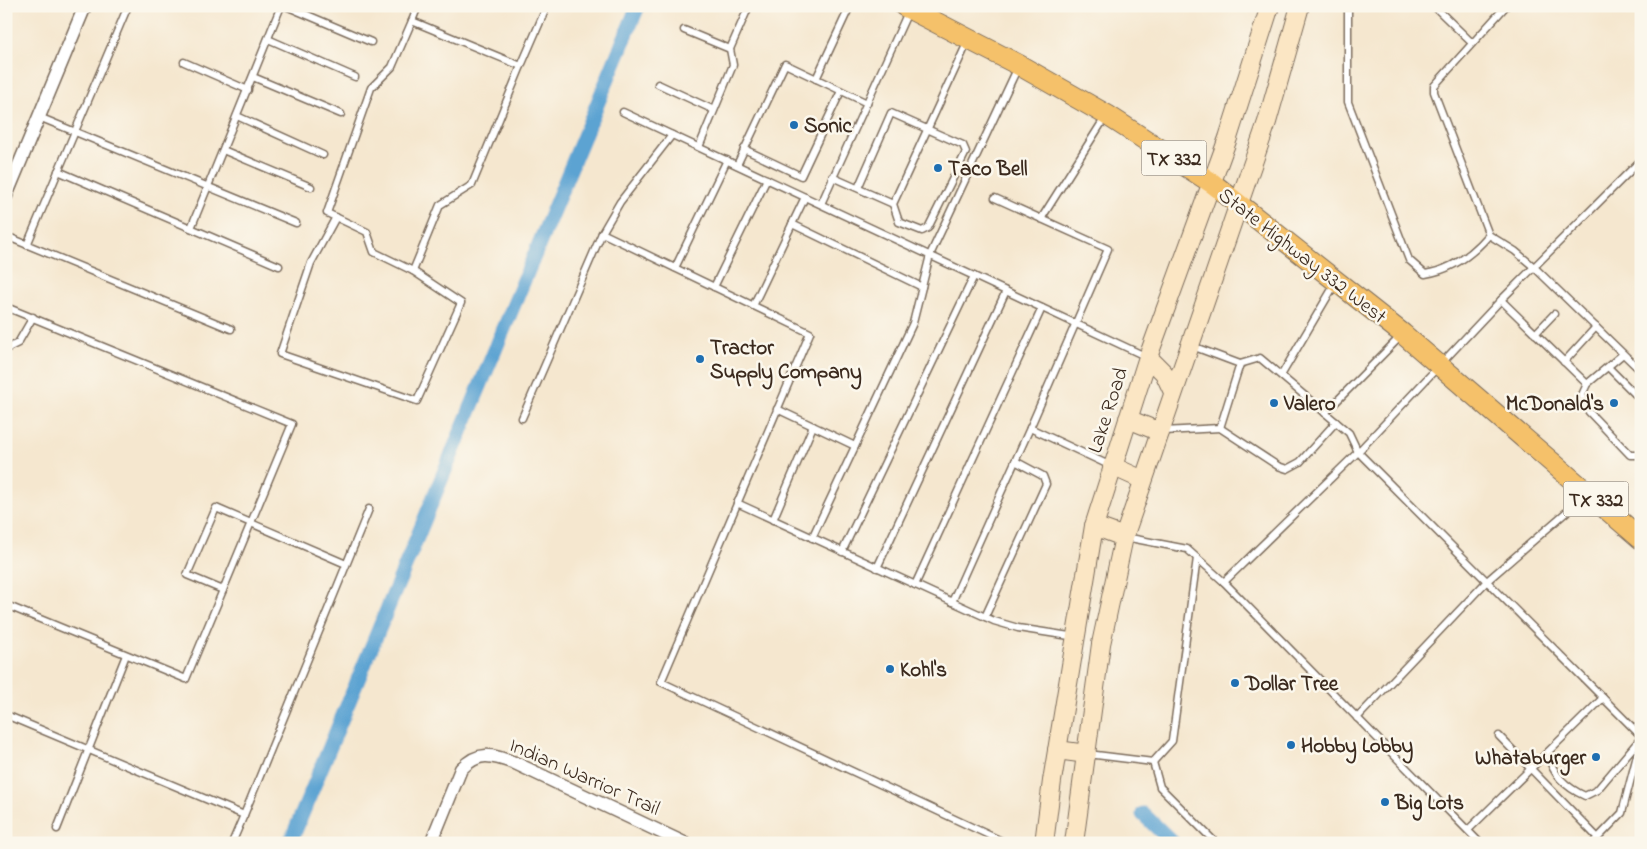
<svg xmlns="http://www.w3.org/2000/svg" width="1647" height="849" viewBox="0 0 1647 849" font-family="'Indie Flower',sans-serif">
	<rect width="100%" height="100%" fill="#fbf7ec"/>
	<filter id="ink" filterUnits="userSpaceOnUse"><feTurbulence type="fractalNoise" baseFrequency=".02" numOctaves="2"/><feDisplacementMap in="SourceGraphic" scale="10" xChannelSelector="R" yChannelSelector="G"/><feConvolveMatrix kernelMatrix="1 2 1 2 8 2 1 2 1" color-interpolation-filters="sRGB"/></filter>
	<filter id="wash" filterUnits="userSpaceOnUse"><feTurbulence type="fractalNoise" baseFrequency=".0096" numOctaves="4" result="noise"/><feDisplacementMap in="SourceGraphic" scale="20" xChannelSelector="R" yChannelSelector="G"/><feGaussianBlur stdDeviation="1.12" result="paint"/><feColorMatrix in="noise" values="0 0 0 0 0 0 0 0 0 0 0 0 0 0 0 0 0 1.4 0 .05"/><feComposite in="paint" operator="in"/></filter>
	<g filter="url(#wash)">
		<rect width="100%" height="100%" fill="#f5e7cf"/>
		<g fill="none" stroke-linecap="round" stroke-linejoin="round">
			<g stroke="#5ca3d2" stroke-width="15">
				<path d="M1143 814 1173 843"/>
				<path d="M290 843 638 6"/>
			</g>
		</g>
	</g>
	<g filter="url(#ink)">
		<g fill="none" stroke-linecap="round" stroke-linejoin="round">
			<defs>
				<g id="lane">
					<path d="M286 6 371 42"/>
					<path d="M418 6 412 21 521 66 547 6"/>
					<path d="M1348 6V102L1409 260 1425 274C1451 270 1472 255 1489 235"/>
					<path d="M1434 6 1472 43"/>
					<path d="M1506 6 1434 86V92L1489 235 1515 251 1534 267 1641 371"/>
					<path d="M412 21 392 67 371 88 327 213 367 232 374 252 413 271 440 205 472 185 521 66"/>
					<path d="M684 30 730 49"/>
					<path d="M268 39 355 77"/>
					<path d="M184 62 248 90"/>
					<path d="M253 77 341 114"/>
					<path d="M816 79 850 6"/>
					<path d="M658 84 714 110"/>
					<path d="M623 112 1147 357"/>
					<path d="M237 116 323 155"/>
					<path d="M39 117 296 223"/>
					<path d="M699 147 733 65 730 49 749 6"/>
					<path d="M744 149 801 176 841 91"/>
					<path d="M223 150 311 187"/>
					<path d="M737 165 785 64 867 103"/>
					<path d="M58 171 279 266"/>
					<path d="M832 177 893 204 968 41"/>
					<path d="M858 188 891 113 963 145 966 152 928 228 922 231 899 222 893 204"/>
					<path d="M995 198 1108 249 1030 428 1111 466"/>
					<path d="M821 204 908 12"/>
					<path d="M336 217 311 263 280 354 417 401 461 303 413 271"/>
					<path d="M1041 219 1106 116"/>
					<path d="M792 224 922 287"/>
					<path d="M191 228 281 6"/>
					<path d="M602 233 810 333 661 682 1006 843"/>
					<path d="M6 236 231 329"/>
					<path d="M27 245 128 6"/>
					<path d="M675 268 727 160"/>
					<path d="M714 287 767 179"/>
					<path d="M1501 300 1587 384 1582 395 1589 412 1630 455H1641"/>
					<path d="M753 306 805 197"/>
					<path d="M6 307 292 424 186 679 6 605"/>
					<path d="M1535 334 1554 314"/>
					<path d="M6 349 18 343 33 317"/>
					<path d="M1564 362 1596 327"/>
					<path d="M1240 364 1260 358 1349 433 1358 452 1641 736"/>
					<path d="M1608 367 1641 400"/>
					<path d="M1282 374 1335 284"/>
					<path d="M1587 384 1623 354"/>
					<path d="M777 409 855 446"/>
					<path d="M1325 413 1401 336"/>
					<path d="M522 418 602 233 620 202 672 135"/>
					<path d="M1220 428 1278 466 1287 469 1300 462 1336 422"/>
					<path d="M1164 431 1220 428 1240 364 1192 346"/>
					<path d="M737 503 994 621 1018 628 1076 637"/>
					<path d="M773 520 813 426"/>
					<path d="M1125 537 1187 549 1224 582 1480 843"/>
					<path d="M812 538 913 323 930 255 1018 67"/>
					<path d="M842 552 974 276"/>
					<path d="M877 568 1006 291"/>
					<path d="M1224 582 1358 452 1501 300 1641 160"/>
					<path d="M915 585 1042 308"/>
					<path d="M223 590 187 575 216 508 346 564"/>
					<path d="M952 602 1030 428"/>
					<path d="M985 617 1046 484 1043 476 1015 461"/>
					<path d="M6 715 244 815 232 843"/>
					<path d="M1357 718 1487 581 1586 495"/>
					<path d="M1499 736 1598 838"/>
					<path d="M1548 752C1551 774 1565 787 1585 796L1597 790 1641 738"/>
					<path d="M1088 754 1153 762 1172 741 1197 558"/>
					<path d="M1153 762 1160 787 1216 843"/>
					<path d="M244 815 369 509"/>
					<path d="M57 829 126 655"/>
					<path d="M1468 830 1603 698"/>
					<path d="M1593 843 1622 813 1641 740"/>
				</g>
				<g id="street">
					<path d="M6 196 85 6"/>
					<path d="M431 843 461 769C479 750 492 755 515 763L684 843"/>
				</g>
				<g id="secondary">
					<path d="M1148 357 1164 373 1173 392"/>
					<path d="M1128 419 1160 432"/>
					<path d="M1112 466 1143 480"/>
					<path d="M1094 526 1124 537"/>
					<path d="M1057 750 1087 754"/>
					<path d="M1044 843 1052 781 1094 526 1148 357 1228 138 1270 6"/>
					<path d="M1074 843 1101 644 1124 537 1267 122 1300 6"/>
				</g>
				<path id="primary" d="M904 6 1019 65 1107 115 1212 183 1403 334 1641 539"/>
			</defs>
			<use href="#lane" stroke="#7c6c5c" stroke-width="9"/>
			<use href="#street" stroke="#7c6c5c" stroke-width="15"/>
			<use href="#secondary" stroke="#7c6c5c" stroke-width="20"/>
			<use href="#primary" stroke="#7c6c5c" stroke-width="22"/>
			<use href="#lane" stroke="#fff" stroke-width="6"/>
			<use href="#street" stroke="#fff" stroke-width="12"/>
			<use href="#secondary" stroke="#fbe6c4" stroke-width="18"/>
			<use href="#primary" stroke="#f5c16b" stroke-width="20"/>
		</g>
	</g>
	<g fill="#1f6fb2" stroke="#fbf7ec" stroke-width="2">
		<circle cx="794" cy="125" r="5"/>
		<circle cx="938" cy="168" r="5"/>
		<circle cx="700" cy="359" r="5"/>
		<circle cx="1274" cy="403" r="5"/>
		<circle cx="1614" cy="403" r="5"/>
		<circle cx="890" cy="669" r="5"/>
		<circle cx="1235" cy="683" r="5"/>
		<circle cx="1291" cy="745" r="5"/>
		<circle cx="1596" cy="757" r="5"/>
		<circle cx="1385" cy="802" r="5"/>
	</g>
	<g text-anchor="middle" stroke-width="5" stroke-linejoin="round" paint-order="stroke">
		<g fill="#fbf7ec" stroke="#75685c" stroke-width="1">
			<rect x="1141.5" y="140.5" width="65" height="35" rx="4"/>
			<rect x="1563.5" y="481.5" width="65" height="35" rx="4"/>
		</g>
		<g font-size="20" font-weight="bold" fill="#3b2a1e">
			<text x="1174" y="165">TX 332</text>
			<text x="1596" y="506">TX 332</text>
		</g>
		<g font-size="21" font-weight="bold" fill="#3b2a1e" stroke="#fbf7ec" text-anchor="start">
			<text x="804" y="132">Sonic</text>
			<text x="948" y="175">Taco Bell</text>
			<text x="710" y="354">Tractor<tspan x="710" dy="24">Supply Company</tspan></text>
			<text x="1284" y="410">Valero</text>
			<text x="1604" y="410" text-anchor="end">McDonald's</text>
			<text x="900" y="676">Kohl's</text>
			<text x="1245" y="690">Dollar Tree</text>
			<text x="1301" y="752">Hobby Lobby</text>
			<text x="1586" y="764" text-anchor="end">Whataburger</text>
			<text x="1395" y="809">Big Lots</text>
		</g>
		<g font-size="21" fill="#3b2a1e" stroke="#fbf7ec">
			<text transform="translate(1303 255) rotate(38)" y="7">State Highway 332 West</text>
			<text transform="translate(1107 410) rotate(-72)" y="7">Lake Road</text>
			<text transform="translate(585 776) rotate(24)" y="7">Indian Warrior Trail</text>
		</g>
	</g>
	<rect width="1647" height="849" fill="none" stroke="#fbf7ec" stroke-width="25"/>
</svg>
